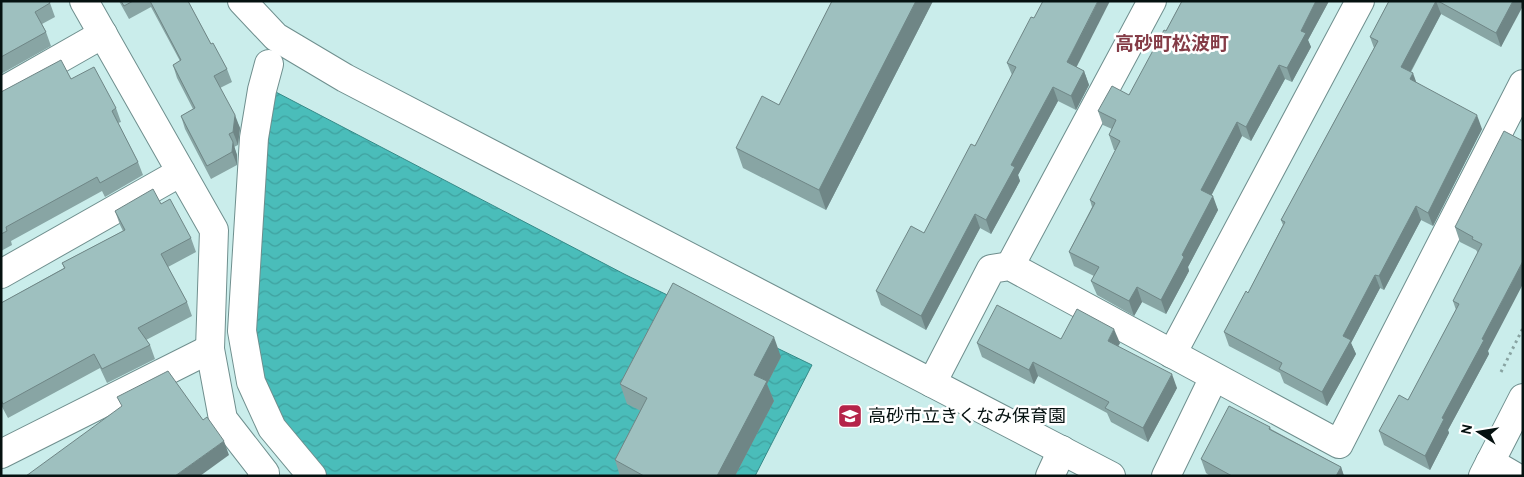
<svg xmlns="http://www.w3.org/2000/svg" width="1524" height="477" viewBox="0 0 1524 477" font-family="Overpass,'Noto Sans JP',sans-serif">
	<defs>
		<pattern id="water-waves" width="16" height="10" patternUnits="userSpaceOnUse" patternTransform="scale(1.25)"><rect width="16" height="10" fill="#4abdba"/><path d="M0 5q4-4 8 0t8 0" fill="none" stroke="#3fa19f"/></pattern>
	</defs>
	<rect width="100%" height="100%" fill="#caedeb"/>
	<path fill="url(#water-waves)" stroke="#358987" d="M272 90 626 275 812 365 755 476H322L273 414 253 337 255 268Z"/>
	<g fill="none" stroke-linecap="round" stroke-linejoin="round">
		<defs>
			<g id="minor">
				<path d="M84 1 214 230 210 349 223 419 265 473 262 476"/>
				<path d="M242 1 276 37 345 78 1111 476"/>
				<path d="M269 64 262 90 254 138 242 331 251 382 272 428 312 476"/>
				<path d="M1 92 103 34"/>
				<path d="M1010 266 1152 1"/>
				<path d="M1 274 181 172"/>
				<path d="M1172 354 1360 1"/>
				<path d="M932 383 991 269 1010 266 1339 444 1523 84"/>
				<path d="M1 454 210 349"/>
				<path d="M1490 462 1514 476"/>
				<path d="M1050 476 1062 450"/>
				<path d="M1166 476 1214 377"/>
				<path d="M1483 476 1523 398"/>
			</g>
		</defs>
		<use href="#minor" stroke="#6f8f8e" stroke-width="30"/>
		<path stroke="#88a3a1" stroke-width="3" stroke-dasharray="2.5 4" stroke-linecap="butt" d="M1501 372 1523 328"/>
		<use href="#minor" stroke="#fff" stroke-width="28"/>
	</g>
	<g fill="#88a5a4">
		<path d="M1 1 50 3 55 17 42 24 46 32 51 46 1 74Z"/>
		<path d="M119 1H188L211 44 227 69 232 82 220 88 240 128 238 145 234 147 237 155V165L211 179 185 129 181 116 193 109 177 78 173 65 180 61 151 7 129 19Z"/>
		<path d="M832 1H933L826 210 743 168 736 148 779 105Z"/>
		<path d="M1182 1H1329L1308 40 1311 47 1292 82 1285 79 1251 141 1242 136 1211 195 1218 210 1188 267 1189 271 1166 314 1142 302 1134 316 1097 295 1091 281 1094 276 1074 266 1069 252 1092 207 1090 200 1116 150H1114L1109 135 1112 129 1103 125 1098 111 1129 95 1166 31Z"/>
		<path d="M1389 1H1523L1501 47 1441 14 1411 72 1416 82 1482 129 1433 226 1421 220 1384 290 1380 288 1351 343 1356 354 1327 406 1284 383 1280 373 1229 346 1224 332 1248 293 1283 225 1281 220 1374 48 1370 37Z"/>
		<path d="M1034 18 1076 67 1084 71 1089 85 1076 110 1058 101 1018 175 1020 181 991 234 980 228 926 330 881 305 876 291 924 233 975 146 1012 75 1007 63Z"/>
		<path d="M71 79 116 108 121 122 118 123 138 162 143 175 105 197 102 191 11 241 12 245 1 251V92Z"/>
		<path d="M1523 141 1488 351 1489 354 1448 430 1449 433 1430 470 1384 445 1379 431 1408 400 1456 310 1453 301 1478 253 1476 250 1460 242 1455 227Z"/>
		<path d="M161 204 191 238 196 252 168 267 187 302 192 316 146 340 150 345 155 359 107 383 100 368 8 418 1 405V303L64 268 62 263 123 231 120 225 115 211Z"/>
		<path d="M1061 339 1120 343 1118 346 1177 388 1148 442 1111 422 1107 413 1038 376 1034 384 982 357 977 343Z"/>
		<path d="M781 357 767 384 774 401 735 476H620L615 460 641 411 627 404 620 384Z"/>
		<path d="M1270 427 1271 429 1341 467 1344 476H1210L1206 473 1201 459Z"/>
	</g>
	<g fill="#6f8686">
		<path d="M916 1H933L826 210 819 190Z"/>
		<path d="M1098 1H1110L1072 76 1067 62Z"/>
		<path d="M1316 1H1329L1308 40 1311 47 1292 82 1287 68 1301 31Z"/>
		<path d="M1436 1 1441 14 1406 80 1401 67Z"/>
		<path d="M1513 1H1523V6L1501 47 1496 33Z"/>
		<path d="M1279 65 1285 79 1251 141 1246 127Z"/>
		<path d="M1084 71 1089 85 1076 110 1071 96Z"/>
		<path d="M1413 73 1418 87 1410 79Z"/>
		<path d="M1053 87 1058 101 1018 175 1020 181 991 234 986 220 1011 165Z"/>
		<path d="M235 115 240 128 238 145 233 132Z"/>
		<path d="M1477 115 1482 129 1433 226 1428 213Z"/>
		<path d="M1237 122 1242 136 1207 204 1201 190Z"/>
		<path d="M233 142 237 155V165L232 152Z"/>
		<path d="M1213 196 1218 210 1188 267 1189 271 1166 314 1161 300 1182 255Z"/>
		<path d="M1416 206 1421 220 1384 290 1379 276Z"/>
		<path d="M975 214 980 228 926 330 921 316Z"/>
		<path d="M1523 261V284L1488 351 1489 354 1448 430 1449 433 1430 470 1425 456 1442 418 1482 339Z"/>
		<path d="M1375 275 1380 288 1351 343 1356 354 1327 406 1322 392 1343 336Z"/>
		<path d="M1137 287 1142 302 1134 316 1129 301Z"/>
		<path d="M1114 329 1120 343 1113 355 1108 341Z"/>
		<path d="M774 337 781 357 767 384 774 401 735 476H717L754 375Z"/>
		<path d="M1033 362 1038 376 1034 384 1029 370Z"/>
		<path d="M1172 374 1177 388 1148 442 1143 428Z"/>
		<path d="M224 441 229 455 200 476H175Z"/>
		<path d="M1341 467 1344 476H1336Z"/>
	</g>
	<g fill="#9ec0bf" stroke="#6f8686">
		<path d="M1 1H49L50 3 35 12 46 32 1 57Z"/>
		<path d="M121 1H133L124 6Z"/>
		<path d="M150 1H188L211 44 213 43 227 69 214 76 235 115 233 132 229 134 233 142 232 152 207 166 181 116 195 108 173 65 181 60Z"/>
		<path d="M832 1H916L819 190 736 148 762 96 779 105Z"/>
		<path d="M1043 1H1098L1067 62 1084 71 1071 96 1053 87 1011 165 1015 167 986 220 975 214 921 316 876 291 911 226 924 233 971 144 975 146 1016 67 1007 63 1031 17 1034 18Z"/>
		<path d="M1182 1H1316L1301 31 1306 33 1287 68 1279 65 1246 127 1237 122 1201 190 1213 196 1182 255 1184 257 1161 300 1137 287 1129 301 1091 281 1099 267 1069 252 1095 203 1090 200 1120 141 1109 135 1116 120 1098 111 1112 86 1129 95 1164 30 1166 31Z"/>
		<path d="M1389 1H1436L1401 67 1413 73 1410 79 1477 115 1428 213 1416 206 1379 276 1375 275 1343 336 1351 340 1322 392 1279 369 1282 363 1224 332 1246 291 1248 293 1285 222 1281 220 1378 41 1370 37Z"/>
		<path d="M1438 1H1513L1496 33Z"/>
		<path d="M61 60 71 79 94 67 116 108 112 111 138 162 100 183 97 177 6 227 7 231 1 234V92Z"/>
		<path d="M1504 131 1523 141V261L1482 339 1484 340 1442 418 1444 419 1425 456 1379 431 1399 395 1408 400 1459 304 1453 301 1482 244 1472 239 1473 237 1455 227Z"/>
		<path d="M153 189 161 204 170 199 191 238 161 254 187 302 138 328 150 345 102 369 94 354 3 404 1 400V303L65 268 62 263 125 230 115 211Z"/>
		<path d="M673 283 774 337 754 375 767 381 717 476H644L615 460 647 398 620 384Z"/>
		<path d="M997 305 1061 339 1077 309 1114 329 1108 341 1172 374 1143 428 1105 408 1109 402 1033 362 1029 370 977 343Z"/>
		<path d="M168 371 203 420 207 417 224 441 175 476H26L122 406 117 397Z"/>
		<path d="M1229 406 1270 427 1269 429 1341 467 1336 476H1232L1201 459Z"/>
	</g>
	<defs>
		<symbol id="school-square" viewBox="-11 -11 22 22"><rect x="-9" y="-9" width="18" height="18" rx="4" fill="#b52449" stroke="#fff"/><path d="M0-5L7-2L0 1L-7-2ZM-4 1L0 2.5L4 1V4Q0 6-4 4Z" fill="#fff"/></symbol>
	</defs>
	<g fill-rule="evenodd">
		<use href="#school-square" x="836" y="402" width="28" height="28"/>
	</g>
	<g text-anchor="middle" stroke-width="5" stroke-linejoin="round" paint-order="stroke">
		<g font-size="18" fill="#051110" stroke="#fff" text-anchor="start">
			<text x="868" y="422">高砂市立きくなみ保育園</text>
		</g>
		<g font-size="19" font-weight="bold" fill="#843b46" stroke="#fff">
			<text x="1172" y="50">高砂町松波町</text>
		</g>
	</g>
	<rect width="1524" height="477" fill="none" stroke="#051110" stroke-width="5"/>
	<g transform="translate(1479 432) rotate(282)" stroke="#ffffff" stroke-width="4" paint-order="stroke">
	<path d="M0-4L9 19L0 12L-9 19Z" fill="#051110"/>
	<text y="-8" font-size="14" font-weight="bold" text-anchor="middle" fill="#051110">N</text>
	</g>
</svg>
